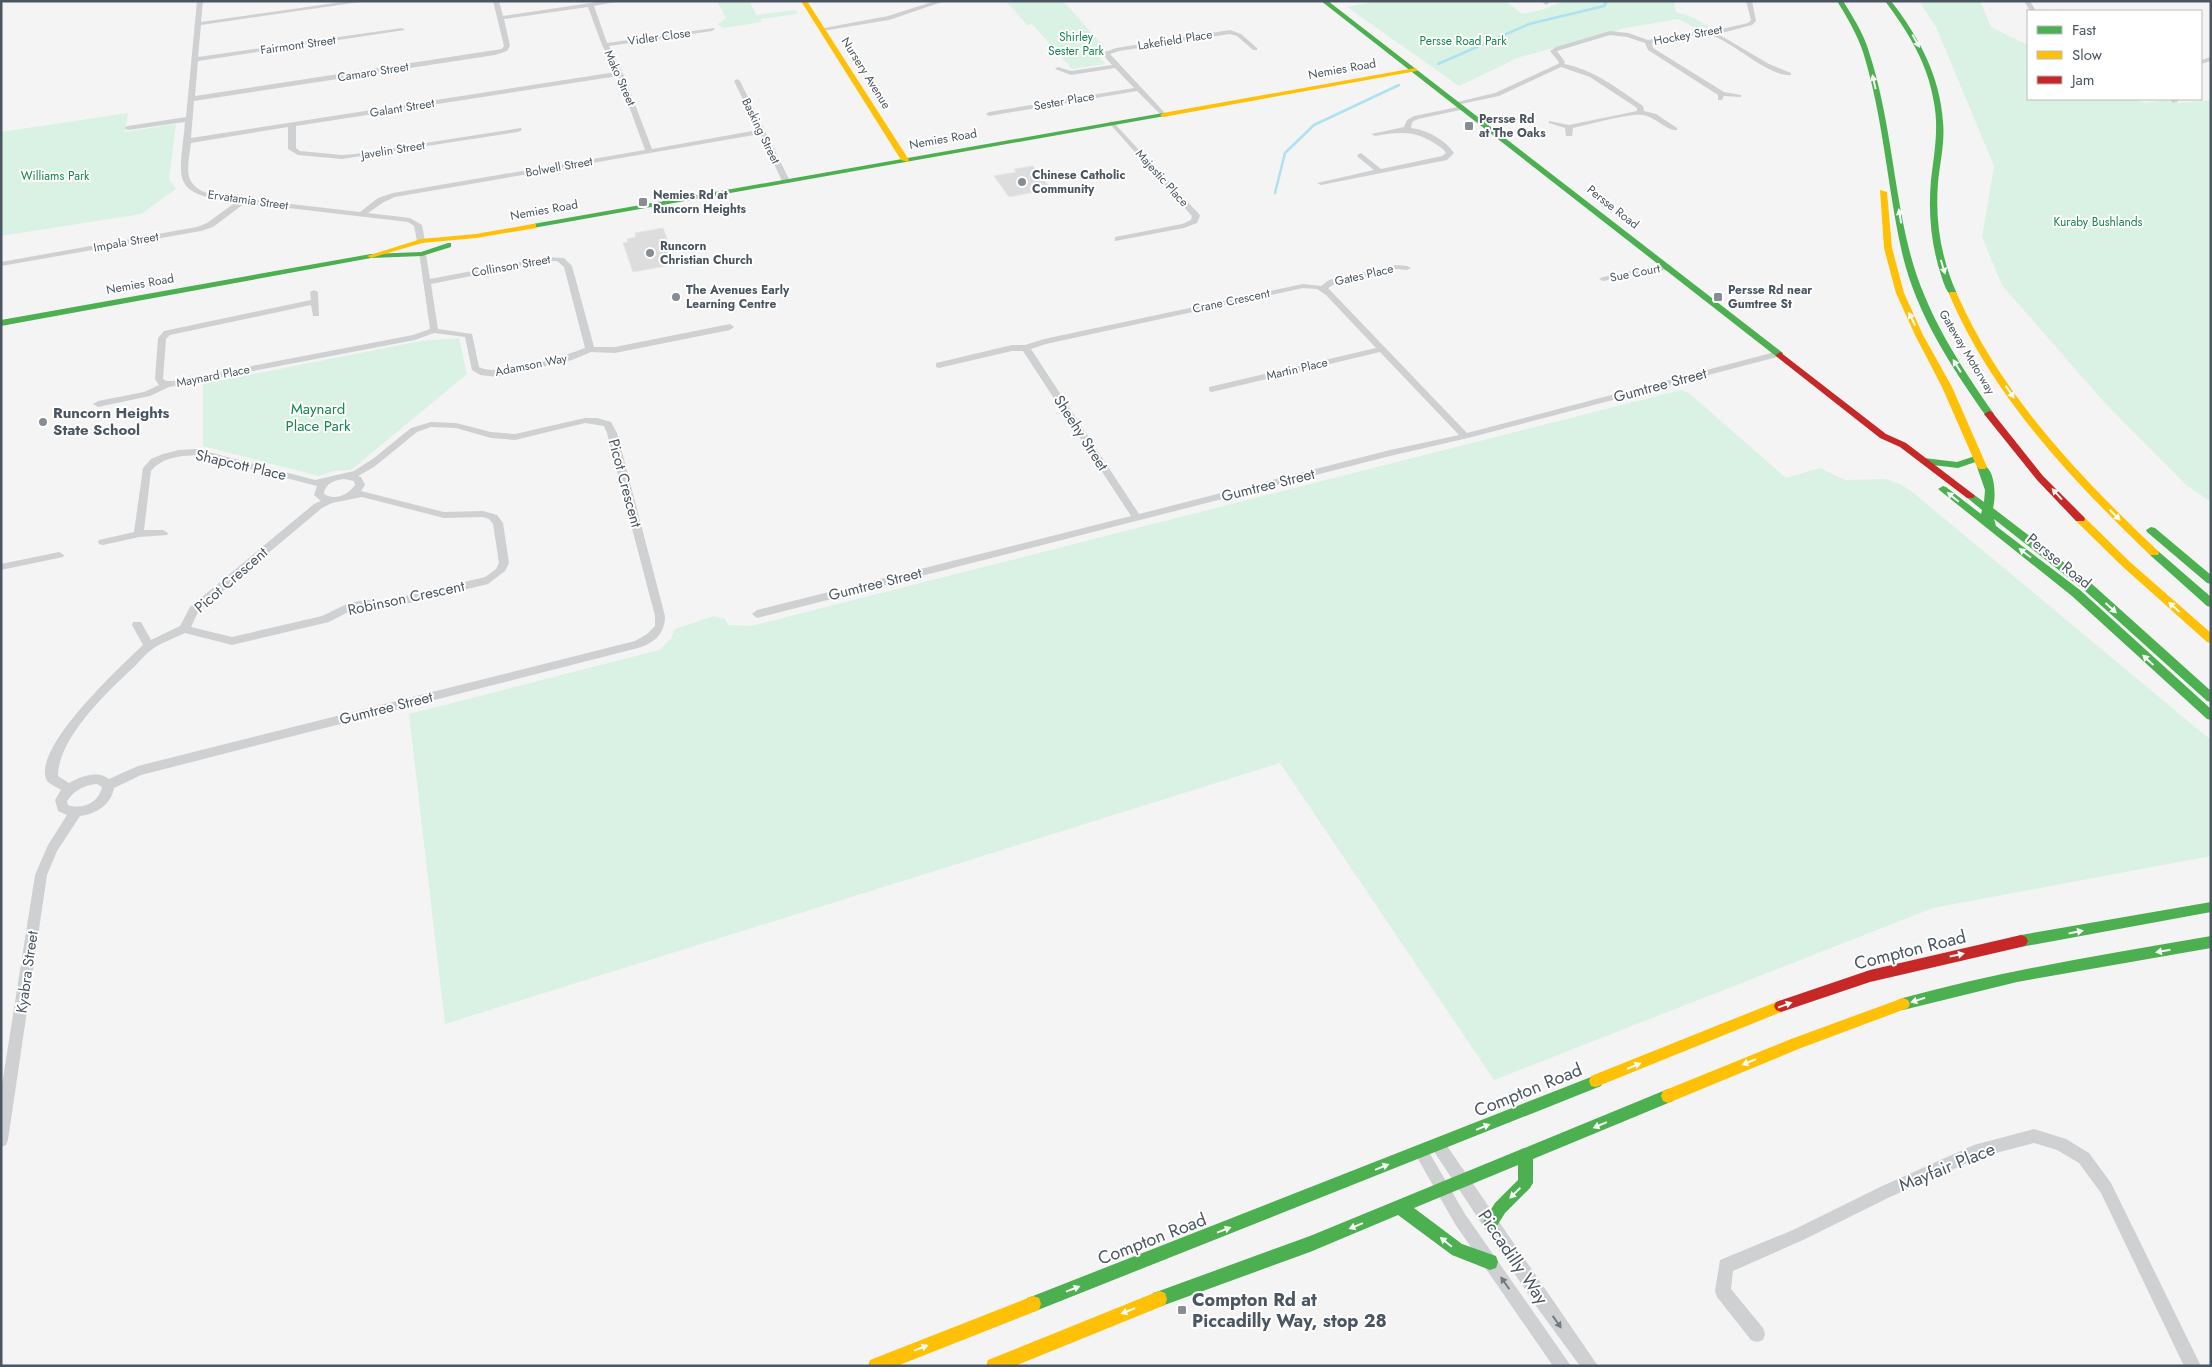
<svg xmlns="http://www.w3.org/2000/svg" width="2212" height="1367" viewBox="0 0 2212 1367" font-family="Jost,sans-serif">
	<rect width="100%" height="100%" fill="#f4f4f4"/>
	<g fill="#d9f2e3">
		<path d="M717 1H749L757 15 795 10 798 14 760 19 762 22 723 28 718 24 726 18Z"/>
		<path d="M1006 1H1063L1106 49 1101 51 1099 57 1105 64 1072 69 1032 24 1027 25Z"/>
		<path d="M1379 1H1505L1522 14 1542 10 1564 1H1674L1676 12 1692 17 1709 27 1698 29 1678 19 1625 28 1520 57 1459 86 1347 7Z"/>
		<path d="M1919 1H1980L1991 27 2028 45V99H2136L2145 103 2163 100 2177 103 2211 100V502L2186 485 2104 402 2002 285 1982 237 1994 166 1936 27Z"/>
		<path d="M128 113 125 132 176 124 169 179 176 189 141 214 1 236V132Z"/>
		<path d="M459 338 467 374 351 470 334 471 319 476 203 446V384L420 341Z"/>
		<path d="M1681 390 1689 393 1786 478 1820 468 1845 480 1885 479 1900 484 1911 491 2211 740V856L1933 908 1494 1080 1280 763 445 1024 409 714 659 650 671 639 675 629 714 616 725 619 728 625 751 626Z"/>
	</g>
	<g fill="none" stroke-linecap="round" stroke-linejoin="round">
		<g stroke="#aee2f0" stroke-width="2.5">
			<path d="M1438 64 1529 24 1604 6 1607 1"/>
			<path d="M1275 193 1285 153 1314 125 1399 85"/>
		</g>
	</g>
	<g fill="#ddddde" stroke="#e5e6e7">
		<path d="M1033 166 1051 189 1009 197 994 176 1016 172 1014 169Z"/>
		<path d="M663 228 677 264 633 272 623 243 628 242 627 239 636 237 635 233Z"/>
	</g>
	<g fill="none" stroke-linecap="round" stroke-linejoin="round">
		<g fill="#ced0d2" fill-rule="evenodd">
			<path d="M197 1H203L201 22 349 1H367L201 25 198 57 402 28 405 30 198 61 195 96 502 49 504 46 493 1H499L503 16 604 1H621L594 6 607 43 714 28 715 29 712 31 609 46 625 78 652 149 758 130 734 81 737 79 740 81 790 181 786 183 782 181 760 134 395 197 384 202 368 213 410 218 422 225 425 241 421 243 417 241 414 226 408 222 245 203 213 227 201 231 1 266V262L197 227 207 223 236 202C168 194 180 180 185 122L128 130 124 128 128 126 186 117ZM588 7 602 45 616 72 191 138 194 101 495 55 507 51 510 46 504 19ZM618 76 645 150 393 193 378 198 360 212 212 195C181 185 188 169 191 143L288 127V149L298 155 342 159 518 132 522 130 521 128 355 154 342 155 300 151 296 148V126Z"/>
			<path d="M935 1H945L889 20 822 31 819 29 888 16Z"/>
			<path d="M1541 1H1548L1549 3 1546 5Z"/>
			<path d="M1746 1H1752L1756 21 1752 25 1718 34 1769 64 1791 73V75C1769 77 1734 43 1713 36 1701 32 1665 41 1652 43L1653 48 1724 92 1741 95V97L1724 96 1722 100H1718V95L1648 50 1645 43 1627 37 1610 35 1557 51 1565 62 1564 64C1595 70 1618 89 1643 106L1644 111 1656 114 1677 128V130C1666 131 1655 116 1642 115 1630 113 1587 125 1573 128L1572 136H1566L1565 128 1549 123V121L1569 125 1637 111V108L1590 77 1561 67 1499 96 1456 105 1453 103 1495 93 1558 64 1559 62 1550 51 1556 47 1610 31 1628 33 1648 40 1693 32 1713 31 1748 23 1751 20Z"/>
			<path d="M2024 1H2030L2036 11H2030Z"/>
			<path d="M1230 30 1241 34 1257 48V50H1253L1237 36 1230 34 1119 51 1110 54 1165 113V115H1161L1137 91 989 116 986 114 989 112 1134 88 1115 68 1071 75 1055 69 1058 67 1071 71 1112 65 1103 55 1105 52 1116 48Z"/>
			<path d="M2211 57V61L2201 64V60Z"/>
			<path d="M2169 99H2176L2178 102 2173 103Z"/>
			<path d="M1463 106 1466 108 1465 109 1418 119 1412 122 1411 128C1426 130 1445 139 1454 153L1447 160 1321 185 1317 183 1374 170 1358 157 1357 155 1361 153 1381 169 1442 156 1446 153 1443 149C1418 130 1404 131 1375 136L1371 134 1404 127 1407 120 1414 116Z"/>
			<path d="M1112 121 1199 214 1200 216 1197 223 1184 228 1115 241V237L1182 224 1191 220 1192 216 1110 124 1108 123Z"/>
			<path d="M419 252 426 254 430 279 546 257 564 258 572 266 594 347H615L730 324 734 327 730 330 615 353 591 352 572 360 497 377 480 375 472 370 465 337 434 333 415 340 169 387 150 396 98 407 93 404 98 401 144 392 159 385 155 379 158 338 164 331 311 300 310 292 314 290 318 292 319 316H313L311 305 170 335 166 339 163 379 166 381H174L413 335 430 329ZM546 261H557L564 267 585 348C565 356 497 378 479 367L472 334 438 329 431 284Z"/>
			<path d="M1396 265 1407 266 1411 268 1407 270 1396 269 1335 284 1328 288 1467 433 1775 352H1781L1782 354 1781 356 1468 438 1390 456 757 618 752 614 757 610 1131 516 1023 351H1012L939 368 936 367V363L1012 345H1025L1044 339 1303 284 1321 286 1329 280ZM1303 288 1317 289 1326 295 1376 348 1209 387V391L1212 392 1380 352 1459 435 1390 450 1139 514 1031 349 1046 344Z"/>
			<path d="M1667 265H1670V269L1603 281 1599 279 1603 277 1654 266Z"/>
			<path d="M585 418H597L611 422 617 433 665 616C665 633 655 643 638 648L141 775 114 788C111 805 96 814 80 816L57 851 47 875 8 1140 6 1145 1 1147V1091L35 875 48 845 67 815 58 811 55 800 61 790C57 787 48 784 46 779 34 746 121 666 143 645L132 625 133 622H141L151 640 180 626 190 607 314 504 321 501 314 495 317 486 197 455C179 456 163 457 151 471L144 530H163L168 533 167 535 139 537 103 545 99 544 98 542 99 540 134 532 143 468 151 459 163 454 179 450 197 449 315 480 354 471 374 458 411 428 431 422 456 423 491 432 515 434ZM585 423 604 426 607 433 655 616V626L647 634 635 641 138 766 109 779C98 770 81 776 69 783L58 776C58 738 108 691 134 667 140 661 146 653 154 648 163 642 175 638 185 633L232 645 329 622 352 610 365 608 385 609 488 584 505 571 509 563 503 523 497 515 483 511 444 512 361 491 365 485 361 477 358 476 374 467 417 432 431 427 456 428 491 438 515 440ZM344 479 354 481 355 485C348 495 335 501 324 494 325 483 335 480 344 479ZM362 497 444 518 483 517 489 519 493 524 499 563 496 569 485 577 385 601 365 600 349 603 322 616 232 637 191 627 198 612 322 508 332 503ZM97 784 102 787C99 803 82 810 68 805L67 801C75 790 84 785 97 784Z"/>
			<path d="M59 552 64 555 63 557 1 570V564Z"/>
			<path d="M2034 1129 2066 1139 2089 1153 2111 1183 2201 1366H2184L2101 1193 2079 1163 2057 1150 2034 1143 1981 1157 1890 1197 1803 1240 1733 1271 1731 1289 1763 1328 1765 1334 1763 1340 1757 1342 1751 1340 1717 1297 1715 1291 1720 1260 1793 1230 1880 1187 1974 1145Z"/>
			<path d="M1438 1138 1443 1140 1598 1366H1580L1536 1306 1433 1150 1431 1145 1433 1140Z"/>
			<path d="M1421 1145 1426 1147 1465 1214 1571 1366H1553L1455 1224 1414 1152 1416 1147Z"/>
		</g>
		<g fill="#4caf50" fill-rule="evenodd">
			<path d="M1321 1H1328L1783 353V357H1777Z"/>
			<path d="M1837 1H1843C1853 17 1864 34 1869 52 1890 116 1893 184 1909 249 1924 310 1958 363 1994 414L1992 416H1986C1950 365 1914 310 1901 248 1887 183 1883 116 1863 52 1857 34 1847 17 1837 1Z"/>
			<path d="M1885 1H1891C1919 37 1940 76 1943 122 1945 142 1940 162 1938 183 1935 222 1941 258 1957 294L1953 296C1947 294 1944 284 1942 278 1931 246 1928 213 1931 180 1934 154 1939 129 1934 103 1928 64 1909 33 1885 1Z"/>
			<path d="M1163 113 1166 115 1165 116 533 228 529 226 533 224Z"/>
			<path d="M448 243H451V247L422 256 371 258 1 326V320L371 254 421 252Z"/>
			<path d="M1978 455 1981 456V460L1958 468 1924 464 1919 461 1924 458 1957 462Z"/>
			<path d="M1982 464C1996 469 1996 497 1993 508L2092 584 2211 691V702L2207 701 2084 590 1994 519 1996 526 2080 590 2211 709V720L2207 719 2072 596 1938 489 1943 486 1946 487 1981 514 1982 510 1965 496 1967 494H1973L1984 502 1985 490 1977 467Z"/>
			<path d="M2151 527 2155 528 2211 575V584L2207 583 2147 532 2146 530Z"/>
			<path d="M2154 550 2158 551 2211 597V607L2207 606 2150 555 2149 553 2150 551Z"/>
			<path d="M2211 902V912L2021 947 2016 945 2014 941 2016 937 2021 935Z"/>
			<path d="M2211 936V948L2017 982 1903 1010 1898 1008 1896 1004 1898 1000 1903 998C2004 970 2107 954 2211 936Z"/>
			<path d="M1596 1075 1601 1076 1603 1081 1601 1086 1033 1312 1027 1310 1025 1304 1027 1298 1033 1296Z"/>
			<path d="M1668 1089 1673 1091 1675 1096 1673 1101 1533 1159V1183L1530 1188 1505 1213 1495 1229 1490 1232 1485 1229 1482 1224 1495 1203 1518 1180V1165L1414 1208 1462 1244 1496 1256 1498 1262 1496 1268 1490 1270 1452 1255 1398 1215 1310 1252 1159 1307 1153 1305 1151 1299 1153 1293 1159 1291 1310 1236Z"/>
		</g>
		<g fill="#ffc107" fill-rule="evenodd">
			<path d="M801 1H807L909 160 908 162 901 160Z"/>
			<path d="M1415 68 1417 69V71L1163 117 1160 115 1163 113Z"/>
			<path d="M1880 190 1887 192 1892 248 1904 293 1923 335 1952 387 1987 467 1985 469H1979L1977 467 1942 387 1915 335 1896 293 1884 248Z"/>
			<path d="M533 224H536V228L476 238 422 243 371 258 367 256 421 239 476 234Z"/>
			<path d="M1950 292H1956L1957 294C2002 396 2078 475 2158 551L2159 553 2158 555H2150C2070 478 1993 397 1949 294Z"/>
			<path d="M2080 516 2084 517 2130 562 2211 633V643L2207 642 2122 566 2076 521 2075 519Z"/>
			<path d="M1903 998 1908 1000 1910 1004 1908 1008 1801 1048 1668 1103 1663 1101 1661 1096 1663 1091 1791 1039Z"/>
			<path d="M1781 1000 1786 1002 1788 1006 1786 1010 1596 1087 1591 1086 1589 1081 1591 1076Z"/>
			<path d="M1159 1291 1165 1293 1167 1299 1165 1305 1015 1366H986L988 1360Z"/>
			<path d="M1033 1296 1039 1298 1041 1304 1039 1310 897 1366H868L870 1360Z"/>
		</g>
		<g fill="#c62828" fill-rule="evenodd">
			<path d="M1780 352 1886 434 1906 443 1973 494 1975 496 1973 498H1967L1900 447 1880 438 1777 357 1776 355Z"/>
			<path d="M1989 411 1992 412 2043 476 2084 517 2085 519 2084 521H2076L2037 480 1984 414Z"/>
			<path d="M2021 935 2026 937 2028 941 2026 945 2021 947 1870 982 1781 1012 1776 1010 1774 1006 1776 1002 1870 970Z"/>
		</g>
	</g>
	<defs><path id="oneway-solid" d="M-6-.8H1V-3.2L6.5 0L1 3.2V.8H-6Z" transform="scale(1.25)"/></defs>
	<g fill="#f6fbf6">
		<use href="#oneway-solid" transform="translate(1916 41) rotate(61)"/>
		<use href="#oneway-solid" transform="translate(1874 82) rotate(-103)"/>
		<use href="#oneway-solid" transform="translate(1900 216) rotate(-99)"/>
		<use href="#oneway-solid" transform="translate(1943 267) rotate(73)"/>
		<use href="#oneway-solid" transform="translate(1912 319) rotate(-116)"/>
		<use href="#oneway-solid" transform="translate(1957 366) rotate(-122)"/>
		<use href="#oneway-solid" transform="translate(2010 392) rotate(55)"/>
		<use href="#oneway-solid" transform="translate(2057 494) rotate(-132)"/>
		<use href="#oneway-solid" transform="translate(1953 497) rotate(-141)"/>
		<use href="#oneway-solid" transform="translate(2115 515) rotate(45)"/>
		<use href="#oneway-solid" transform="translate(2025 553) rotate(-143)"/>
		<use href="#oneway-solid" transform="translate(2174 607) rotate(-139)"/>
		<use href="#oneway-solid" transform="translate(2111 608) rotate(42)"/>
		<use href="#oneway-solid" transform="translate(2148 660) rotate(-137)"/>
		<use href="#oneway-solid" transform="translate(2076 932) rotate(-11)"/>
		<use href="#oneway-solid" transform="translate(2163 951) rotate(170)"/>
		<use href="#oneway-solid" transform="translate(1957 955) rotate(-12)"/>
		<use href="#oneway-solid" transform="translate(1918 1000) rotate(163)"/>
		<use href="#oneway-solid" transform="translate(1785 1005) rotate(-20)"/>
		<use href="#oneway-solid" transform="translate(1749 1062) rotate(157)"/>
		<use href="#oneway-solid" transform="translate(1634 1066) rotate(-22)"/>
		<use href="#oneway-solid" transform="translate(1600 1125) rotate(157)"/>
		<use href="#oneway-solid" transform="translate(1483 1127) rotate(-22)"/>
		<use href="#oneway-solid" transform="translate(1382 1167) rotate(-22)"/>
		<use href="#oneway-solid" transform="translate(1515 1193) rotate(136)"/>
		<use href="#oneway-solid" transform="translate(1356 1226) rotate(158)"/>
		<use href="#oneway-solid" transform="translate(1224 1230) rotate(-21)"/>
		<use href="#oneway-solid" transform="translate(1446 1242) rotate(-141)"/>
		<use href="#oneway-solid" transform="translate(1073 1289) rotate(-21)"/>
		<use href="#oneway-solid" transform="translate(1128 1311) rotate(158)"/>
		<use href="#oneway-solid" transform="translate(921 1348) rotate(-21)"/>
	</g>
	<g fill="#727b83">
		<use href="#oneway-solid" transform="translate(1505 1283) rotate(-125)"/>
		<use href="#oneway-solid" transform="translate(1557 1322) rotate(55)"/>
	</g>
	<g fill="#868d94" stroke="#fff" stroke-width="2">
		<rect x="1464" y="121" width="10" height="10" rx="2.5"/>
		<circle cx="1022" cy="182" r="5"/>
		<rect x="638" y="197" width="10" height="10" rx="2.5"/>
		<circle cx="650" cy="253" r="5"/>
		<circle cx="676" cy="297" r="5"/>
		<rect x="1713" y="292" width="10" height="10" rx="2.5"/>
		<circle cx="43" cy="422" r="5"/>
		<rect x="1177" y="1305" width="10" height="10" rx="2.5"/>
	</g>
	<g text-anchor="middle" stroke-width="4" stroke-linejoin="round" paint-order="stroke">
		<g font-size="12" fill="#4a5661" stroke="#fff">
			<text transform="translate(1688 35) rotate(-10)" y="4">Hockey Street</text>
			<text transform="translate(659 37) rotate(-8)" y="4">Vidler Close</text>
			<text transform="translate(1175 40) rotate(-9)" y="4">Lakefield Place</text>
			<text transform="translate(298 45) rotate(-8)" y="4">Fairmont Street</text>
			<text transform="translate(1342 69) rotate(-10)" y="4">Nemies Road</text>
			<text transform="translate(373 72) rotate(-9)" y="4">Camaro Street</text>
			<text transform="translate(866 73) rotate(58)" y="4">Nursery Avenue</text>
			<text transform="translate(620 78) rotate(66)" y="4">Mako Street</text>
			<text transform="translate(1064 101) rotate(-10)" y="4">Sester Place</text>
			<text transform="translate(402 108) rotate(-9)" y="4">Galant Street</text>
			<text transform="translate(761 131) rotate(64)" y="4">Basking Street</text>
			<text transform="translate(943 139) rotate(-10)" y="4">Nemies Road</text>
			<text transform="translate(393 150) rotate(-9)" y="4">Javelin Street</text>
			<text transform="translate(559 167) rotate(-10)" y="4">Bolwell Street</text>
			<text transform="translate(1162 178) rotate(48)" y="4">Majestic Place</text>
			<text transform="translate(248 200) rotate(8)" y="4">Ervatamia Street</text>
			<text transform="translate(1613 207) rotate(38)" y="4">Persse Road</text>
			<text transform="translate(544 210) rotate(-10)" y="4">Nemies Road</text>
			<text transform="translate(126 242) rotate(-10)" y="4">Impala Street</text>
			<text transform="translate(511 266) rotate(-10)" y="4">Collinson Street</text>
			<text transform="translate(1635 273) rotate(-11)" y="4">Sue Court</text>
			<text transform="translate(1364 275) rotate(-13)" y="4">Gates Place</text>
			<text transform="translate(140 284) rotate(-10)" y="4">Nemies Road</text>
			<text transform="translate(1231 301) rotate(-12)" y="4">Crane Crescent</text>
			<text transform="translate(1967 352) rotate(59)" y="4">Gateway Motorway</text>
			<text transform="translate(531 365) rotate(-11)" y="4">Adamson Way</text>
			<text transform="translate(1297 369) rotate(-13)" y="4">Martin Place</text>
			<text transform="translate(213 376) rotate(-11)" y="4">Maynard Place</text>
		</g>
		<g font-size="12" fill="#17864f" stroke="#fff">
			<text x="1076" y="41">Shirley<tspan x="1076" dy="14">Sester Park</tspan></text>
			<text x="1463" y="45">Persse Road Park</text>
			<text x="55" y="180">Williams Park</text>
			<text x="2098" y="226">Kuraby Bushlands</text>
		</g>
		<g font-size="12" font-weight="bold" fill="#4a5661" stroke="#fff" text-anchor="start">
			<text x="1479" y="123">Persse Rd<tspan x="1479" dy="14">at The Oaks</tspan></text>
			<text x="1032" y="179">Chinese Catholic<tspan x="1032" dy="14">Community</tspan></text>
			<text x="653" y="199">Nemies Rd at<tspan x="653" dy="14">Runcorn Heights</tspan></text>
			<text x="660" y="250">Runcorn<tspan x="660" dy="14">Christian Church</tspan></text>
			<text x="686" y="294">The Avenues Early<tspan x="686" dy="14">Learning Centre</tspan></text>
			<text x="1728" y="294">Persse Rd near<tspan x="1728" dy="14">Gumtree St</tspan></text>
		</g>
		<g font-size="15" fill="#4a5661" stroke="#fff">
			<text transform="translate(1660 385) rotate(-15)" y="5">Gumtree Street</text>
			<text transform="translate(1081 433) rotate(57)" y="5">Sheehy Street</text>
			<text transform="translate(241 465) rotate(13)" y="5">Shapcott Place</text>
			<text transform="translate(625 483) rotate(75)" y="5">Picot Crescent</text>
			<text transform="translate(1268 485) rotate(-14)" y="5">Gumtree Street</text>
			<text transform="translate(2059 561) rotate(39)" y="5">Persse Road</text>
			<text transform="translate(231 580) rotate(-41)" y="5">Picot Crescent</text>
			<text transform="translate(875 584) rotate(-14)" y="5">Gumtree Street</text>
			<text transform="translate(406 598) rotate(-12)" y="5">Robinson Crescent</text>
			<text transform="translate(386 708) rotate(-14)" y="5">Gumtree Street</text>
			<text transform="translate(27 972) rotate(-82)" y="5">Kyabra Street</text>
		</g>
		<g font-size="15" fill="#17864f" stroke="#fff">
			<text x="318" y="414">Maynard<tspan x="318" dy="17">Place Park</tspan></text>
		</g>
		<g font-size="15" font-weight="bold" fill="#4a5661" stroke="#fff" text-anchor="start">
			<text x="53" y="418">Runcorn Heights<tspan x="53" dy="17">State School</tspan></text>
		</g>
		<g font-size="18" fill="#4a5661" stroke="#fff">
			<text transform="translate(1910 950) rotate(-14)" y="6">Compton Road</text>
			<text transform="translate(1528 1090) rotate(-22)" y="6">Compton Road</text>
			<text transform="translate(1947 1167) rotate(-22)" y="6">Mayfair Place</text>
			<text transform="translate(1152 1239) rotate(-21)" y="6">Compton Road</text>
			<text transform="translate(1513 1257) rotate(56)" y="6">Piccadilly Way</text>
		</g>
		<g font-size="18" font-weight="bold" fill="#4a5661" stroke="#fff" text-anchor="start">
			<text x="1192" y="1306">Compton Rd at<tspan x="1192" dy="21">Piccadilly Way, stop 28</tspan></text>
		</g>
	</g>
	<rect width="2212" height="1367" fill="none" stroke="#4a5661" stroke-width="5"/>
	<rect x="2027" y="10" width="175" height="90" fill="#ffffff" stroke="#b7bbc0"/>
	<rect x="2037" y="26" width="25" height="8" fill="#4caf50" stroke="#b7bbc0"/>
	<text x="2072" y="35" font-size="15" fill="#4a5661">Fast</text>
	<rect x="2037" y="51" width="25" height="8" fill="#ffc107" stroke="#b7bbc0"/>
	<text x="2072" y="60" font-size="15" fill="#4a5661">Slow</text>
	<rect x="2037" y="76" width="25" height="8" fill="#c62828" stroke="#b7bbc0"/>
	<text x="2072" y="85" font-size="15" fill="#4a5661">Jam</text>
</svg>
